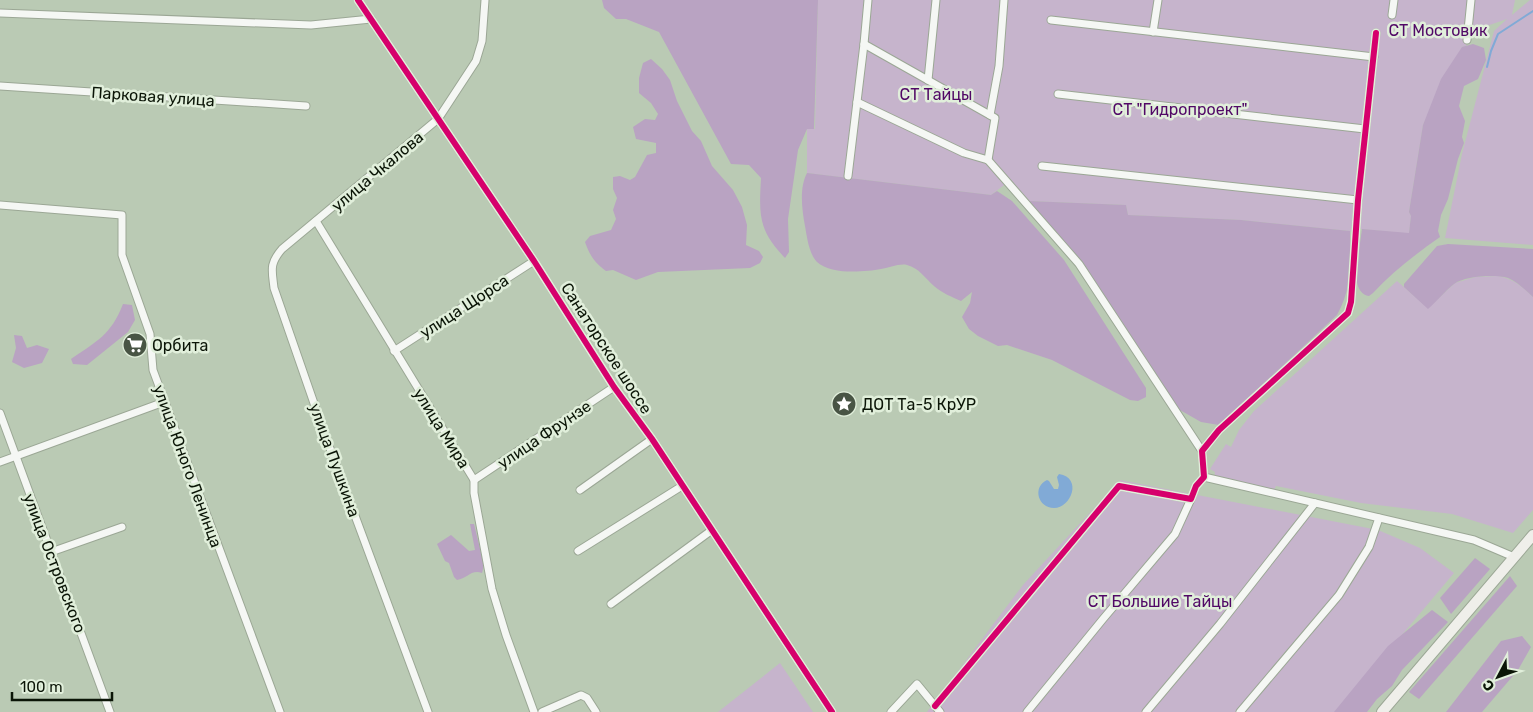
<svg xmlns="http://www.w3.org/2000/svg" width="1533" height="712" viewBox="0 0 1533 712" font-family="Rubik,sans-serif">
	<rect width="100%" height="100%" fill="#bacab4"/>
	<g fill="#c6b4cc">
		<path d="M818 0H1515L1512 15 1530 0H1533V245L1445 238 1462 154 1494 31 1507 19 1472 31 1466 46 1462 47 1423 125 1409 212 1411 216 1409 234 1362 229 1350 231 1241 220 1128 215 1126 205 1028 201 1008 182 991 195 807 173V129H815Z"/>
		<path d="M1498 276C1513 279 1522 286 1533 297V510L1513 533 1452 514 1361 503 1276 486 1274 490 1214 478 1215 472 1210 469 1226 444 1231 447 1239 430 1254 411 1397 281 1428 308 1455 283 1476 277Z"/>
		<path d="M1120 480 1378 530 1420 548 1454 573 1337 712H927L1023 585Z"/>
		<path d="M780 663 813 712H718Z"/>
	</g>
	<g fill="#b9a3c2">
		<path d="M602 0H818L814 129H807L798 150 788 219 789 252 785 258C758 230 759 215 761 178L749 165 731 164 659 32 626 19H616L604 8Z"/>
		<path d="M1473 44 1484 48 1486 60 1478 79 1464 86 1459 106 1465 121 1462 137 1464 143 1458 159 1448 199 1441 215 1438 231 1440 237C1416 254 1392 272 1373 293L1369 296C1362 295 1358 289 1357 282 1356 268 1360 244 1362 229L1409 233 1411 216 1409 212 1423 125 1441 79 1462 47Z"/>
		<path d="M651 59 662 69 670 80 677 101 692 131 701 141 712 166 733 190 742 207 747 225 746 245 759 251 763 257 760 263 750 268 658 272 636 280 613 270 606 271C595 263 590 256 585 242L590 236 611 230 616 219 613 210 617 198 613 189V177L620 176 630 180 635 177 647 155 656 153V143L636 139 633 127 645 119 655 120 658 114 651 103 639 93V78L643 63Z"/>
		<path d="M807 173 991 195 997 191 1012 201 1064 260 1146 388V397L1138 401 1130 400 1052 360 1007 345 998 346 978 336 969 329 962 317 970 303 972 292 961 301C952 297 942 293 934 286 925 278 919 268 907 265 900 263 888 268 881 269 864 272 831 275 817 262 809 254 807 237 805 226 802 210 799 188 807 173Z"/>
		<path d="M1028 201 1126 205 1128 215 1241 220 1350 231C1350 263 1353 286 1337 315L1225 420 1219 425 1201 422 1180 410 1079 262Z"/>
		<path d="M1448 244 1533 249V297C1525 290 1518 282 1508 278 1495 274 1465 276 1454 284 1445 291 1437 301 1428 309L1404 287V284L1437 246Z"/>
		<path d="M123 304 132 305 135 320 128 332 87 365 73 364 71 359C97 341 111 335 123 304Z"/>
		<path d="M14 335 22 336 27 348 37 345 49 349 42 363 24 368 12 362 16 348Z"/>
		<path d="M470 524H474L484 565 482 573C471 569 467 579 457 580L454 577 449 563 445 561 437 544 451 535 469 551 475 550Z"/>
		<path d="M1475 558 1490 569 1451 614 1440 598Z"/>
		<path d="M1510 576 1517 586 1419 699 1409 692Z"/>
		<path d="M1432 610 1448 622 1402 670 1392 686 1377 699 1367 712H1334L1388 646Z"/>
		<path d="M1522 636 1531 647 1518 670 1482 712H1446L1501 641Z"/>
	</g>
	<path fill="#81aad6" d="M1059 474C1083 478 1071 508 1054 508 1038 508 1032 487 1047 480L1049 481 1054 489H1058L1059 485 1057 477Z"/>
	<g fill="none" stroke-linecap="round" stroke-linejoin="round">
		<path stroke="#81aad6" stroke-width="2" d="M1487 67 1491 51 1498 34 1533 11"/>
		<defs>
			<g id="street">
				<path d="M358 0 534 261 614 387 652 439 832 712"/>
				<path d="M0 13 311 25 371 19"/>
				<path d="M1392 15 1394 0"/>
				<path d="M1051 20 1374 57"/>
				<path d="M1153 32 1158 0"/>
				<path d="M1467 40 1471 0"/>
				<path d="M864 44 995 118 988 160"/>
				<path d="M928 80 936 0"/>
				<path d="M0 86 306 106"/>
				<path d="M1058 94 1365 129"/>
				<path d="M857 102 964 153 988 160 1079 264 1202 451"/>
				<path d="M990 115 999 66 1004 0"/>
				<path d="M1042 166 1358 200"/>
				<path d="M848 176 864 44 868 0"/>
				<path d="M0 205 122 215V255L150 334 153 370 280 712"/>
				<path d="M316 221 474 480V493L492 589 506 635 534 712"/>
				<path d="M394 351 534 261"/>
				<path d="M0 413 110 712"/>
				<path d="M0 462 164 402"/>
				<path d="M1204 477 1474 540 1514 557"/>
				<path d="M474 480 614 387"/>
				<path d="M580 490 652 439"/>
				<path d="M578 551 682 486"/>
				<path d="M51 552 122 527"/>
				<path d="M611 604 712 530"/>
				<path d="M935 706 1119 486 1191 499 1196 486 1204 477 1202 451 1219 430 1348 313 1351 302 1358 200 1376 33"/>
				<path d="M428 712 325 435 274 288C272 270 269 264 282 249L438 119 476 61 482 41 485 0"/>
				<path d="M542 712 581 695 587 698 596 712"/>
				<path d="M891 712 917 684 940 712"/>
				<path d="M1027 712 1103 619 1175 534 1191 499"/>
				<path d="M1146 712 1220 624 1315 503"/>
				<path d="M1240 712 1339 595 1369 547 1379 518"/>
			</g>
			<path id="secondary" d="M1382 712 1533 535"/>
		</defs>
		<use href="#street" stroke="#9ba795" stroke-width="9"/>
		<use href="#secondary" stroke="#9ba795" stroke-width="12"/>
		<use href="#street" stroke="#f5f7f4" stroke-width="7"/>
		<use href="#secondary" stroke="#efefea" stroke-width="10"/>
		<defs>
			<g id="cycleway">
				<path d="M358 0 534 261 614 387 652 439 832 712"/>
				<path d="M935 706 1119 486 1191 499 1196 486 1204 477 1202 451 1219 430 1348 313 1351 302 1358 200 1376 33"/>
			</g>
		</defs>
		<use href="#cycleway" stroke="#e1efdb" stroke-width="9"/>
		<use href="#cycleway" stroke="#d6006c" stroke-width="6"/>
	</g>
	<defs>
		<symbol id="supermarket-disc" viewBox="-11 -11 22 22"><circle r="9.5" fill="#485444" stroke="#e1efdb"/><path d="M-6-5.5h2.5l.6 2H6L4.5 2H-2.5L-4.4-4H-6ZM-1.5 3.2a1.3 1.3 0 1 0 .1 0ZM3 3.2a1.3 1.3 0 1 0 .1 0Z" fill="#fff"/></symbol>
		<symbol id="sight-disc" viewBox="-11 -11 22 22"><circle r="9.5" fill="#485444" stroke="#e1efdb"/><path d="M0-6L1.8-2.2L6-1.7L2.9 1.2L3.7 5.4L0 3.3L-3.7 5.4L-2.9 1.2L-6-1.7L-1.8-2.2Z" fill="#fff"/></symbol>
	</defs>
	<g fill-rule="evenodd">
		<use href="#supermarket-disc" x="121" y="331" width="28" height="28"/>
		<use href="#sight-disc" x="830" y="390" width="28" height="28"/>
	</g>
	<g text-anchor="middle" stroke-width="5" stroke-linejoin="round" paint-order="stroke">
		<g font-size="16" fill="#510866" stroke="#e1efdb">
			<text x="1438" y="36">СТ Мостовик</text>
			<text x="936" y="100">СТ Тайцы</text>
			<text x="1180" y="115">СТ "Гидропроект"</text>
			<text x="1160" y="607">СТ Большие Тайцы</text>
		</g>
		<g font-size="16" fill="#0b1507" stroke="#e1efdb">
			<text transform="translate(153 96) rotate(4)" y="6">Парковая улица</text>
			<text transform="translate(377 171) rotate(-40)" y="6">улица Чкалова</text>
			<text transform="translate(464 306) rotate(-33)" y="6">улица Щорса</text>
			<text transform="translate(607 348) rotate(57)" y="6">Санаторское шоссе</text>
			<text transform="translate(442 428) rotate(58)" y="6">улица Мира</text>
			<text transform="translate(544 434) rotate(-34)" y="6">улица Фрунзе</text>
			<text transform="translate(335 460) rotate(70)" y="6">улица Пушкина</text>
			<text transform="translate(188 466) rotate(70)" y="6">улица Юного Ленинца</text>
			<text transform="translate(55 563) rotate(69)" y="6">улица Островского</text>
		</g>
		<g font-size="16" fill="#0b1507" stroke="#e1efdb" text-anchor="start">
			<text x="152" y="351">Орбита</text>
			<text x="862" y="410">ДОТ Та-5 КрУР</text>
		</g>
	</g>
	<g transform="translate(1498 677) rotate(229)" stroke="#e1efdb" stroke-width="4" paint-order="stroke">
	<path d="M0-4L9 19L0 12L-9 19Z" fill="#0b1507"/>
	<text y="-8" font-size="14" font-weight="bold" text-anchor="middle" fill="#0b1507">С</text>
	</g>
	<path d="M12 692v8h100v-8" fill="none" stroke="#0b1507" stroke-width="2.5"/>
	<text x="20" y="692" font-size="15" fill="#0b1507" stroke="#e1efdb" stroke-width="4" paint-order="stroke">100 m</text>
</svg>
